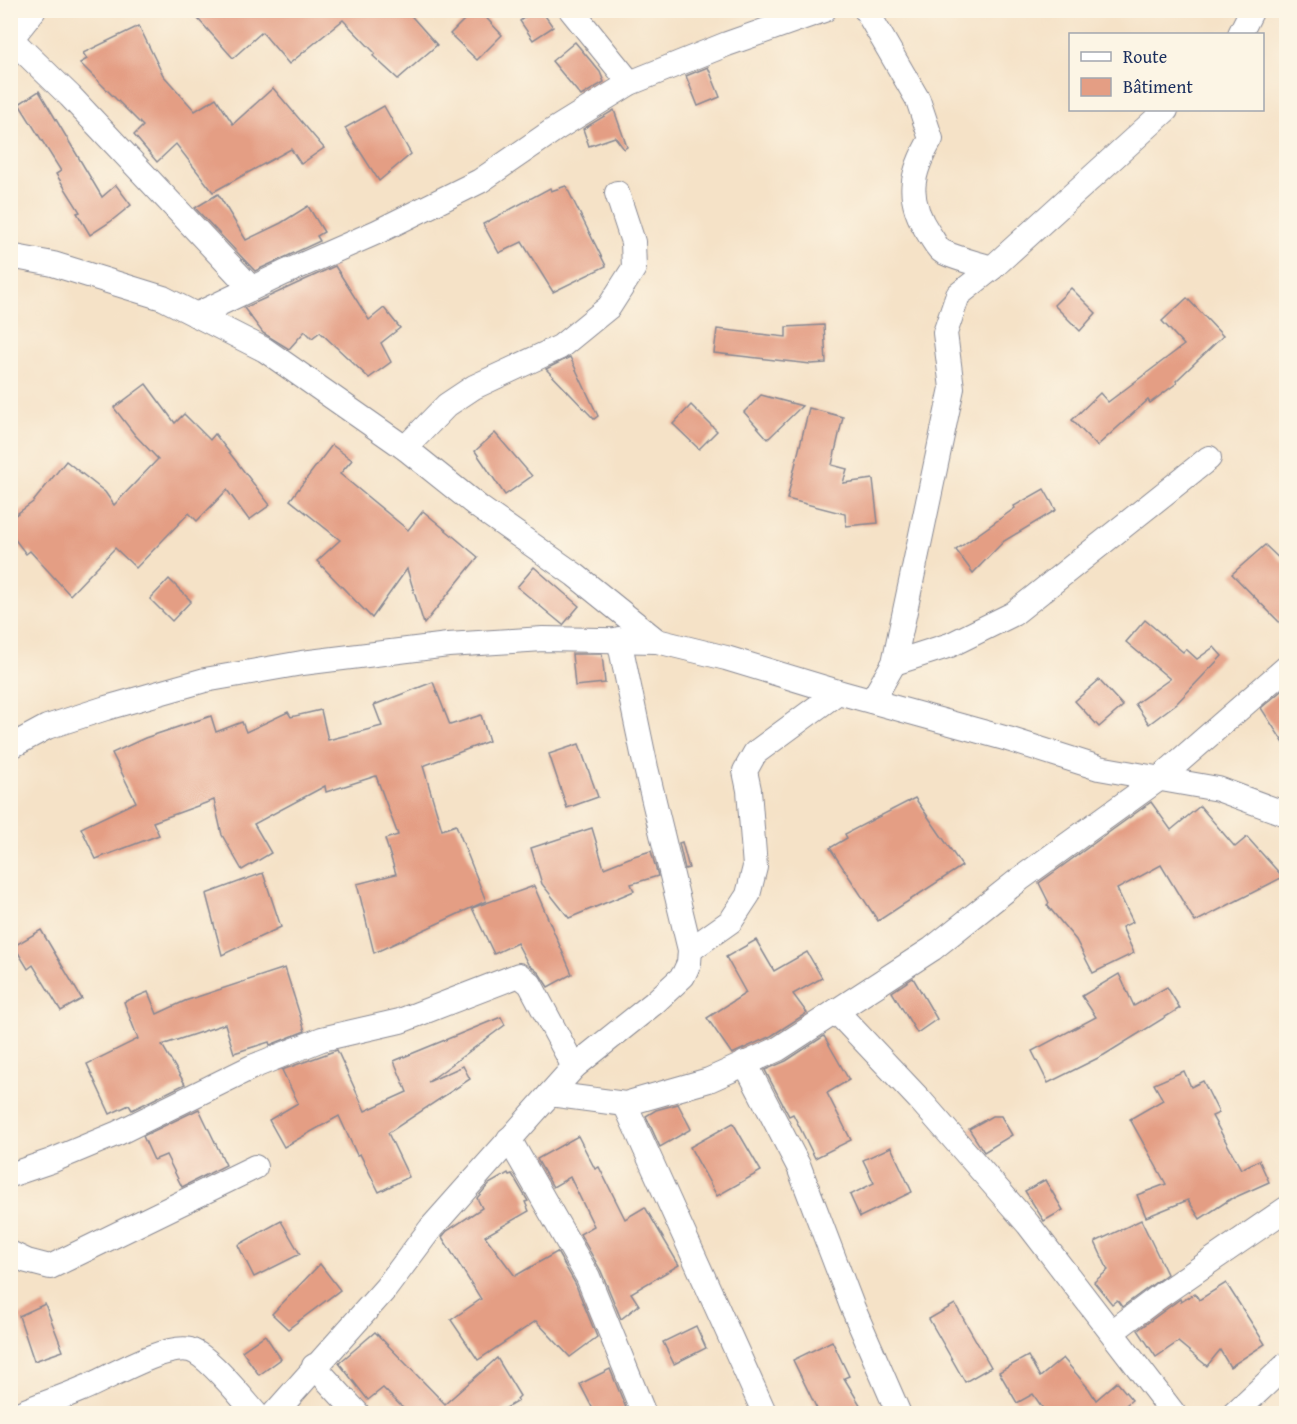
<svg xmlns="http://www.w3.org/2000/svg" width="1297" height="1424" viewBox="0 0 1297 1424" font-family="'Gentium Book Plus',serif">
	<rect width="100%" height="100%" fill="#fcf5e5"/>
	<filter id="ink" filterUnits="userSpaceOnUse"><feTurbulence type="fractalNoise" baseFrequency=".0167" numOctaves="2"/><feDisplacementMap in="SourceGraphic" scale="12" xChannelSelector="R" yChannelSelector="G"/><feConvolveMatrix kernelMatrix="1 2 1 2 8 2 1 2 1" color-interpolation-filters="sRGB"/></filter>
	<filter id="wash" filterUnits="userSpaceOnUse"><feTurbulence type="fractalNoise" baseFrequency=".008" numOctaves="4" result="noise"/><feDisplacementMap in="SourceGraphic" scale="24" xChannelSelector="R" yChannelSelector="G"/><feGaussianBlur stdDeviation="1.35" result="paint"/><feColorMatrix in="noise" values="0 0 0 0 0 0 0 0 0 0 0 0 0 0 0 0 0 1.4 0 .05"/><feComposite in="paint" operator="in"/></filter>
	<g filter="url(#wash)">
		<rect width="100%" height="100%" fill="#f5e2c7"/>
		<g id="blocks">
			<g fill="#e49e84">
				<path d="M190 10H406L437 45 398 79 373 56 375 53 343 20 289 64 262 32 233 58Z"/>
				<path d="M474 10H479L502 35 477 60 450 34Z"/>
				<path d="M534 10H541L553 27 533 40 520 21Z"/>
				<path d="M139 26 163 75 195 111 216 98 233 124 273 88 324 148 301 164 291 149 213 192 176 144 157 162 134 135 143 126 80 63 87 59 83 53Z"/>
				<path d="M575 42 600 72 604 82 581 96 552 61Z"/>
				<path d="M708 67 720 97 698 106 686 76Z"/>
				<path d="M39 91 102 197 116 185 131 205 110 222 90 235 77 213 80 212 56 174 61 171 19 104Z"/>
				<path d="M384 106 411 154 379 181 345 128Z"/>
				<path d="M614 110 627 147 624 149 615 137 589 146 583 129Z"/>
				<path d="M566 186 606 266 553 292 522 242 499 253 483 224 550 188 551 191Z"/>
				<path d="M218 194 246 240 281 223 308 206 324 232 317 236 320 241 255 271 195 208Z"/>
				<path d="M335 266 369 320 384 308 400 328 381 343 391 362 369 378 320 332 312 338 305 331 289 349 263 333 244 308Z"/>
				<path d="M1071 288 1096 313 1080 331 1054 305Z"/>
				<path d="M1187 298 1223 336 1176 381 1177 383 1150 403 1148 400 1097 446 1072 420 1100 393 1108 402 1184 345 1162 321Z"/>
				<path d="M824 325 826 363 811 364 714 353 717 329 786 337V327Z"/>
				<path d="M570 357 598 416 594 419 546 369Z"/>
				<path d="M146 384 175 423 184 414 210 440 215 434 270 505 249 520 227 490 197 521 189 513 136 568 115 548 70 595 30 551 26 554 10 533V519L33 502 66 461 105 492 114 505 158 459 135 435 114 408Z"/>
				<path d="M761 395 802 406 768 439 744 412Z"/>
				<path d="M691 405 717 431 699 449 673 424Z"/>
				<path d="M809 408 843 417 832 465 847 469 843 483 873 479 878 523 846 526 845 514 787 499Z"/>
				<path d="M495 433 532 476 505 495 475 451Z"/>
				<path d="M332 445 352 460 340 474 408 530 423 511 478 557 424 624 407 569 372 618 317 561 340 540 290 500Z"/>
				<path d="M1044 489 1056 510 1004 541 973 573 956 550 1015 508 1014 506Z"/>
				<path d="M1265 545 1287 566V630L1232 574Z"/>
				<path d="M534 567 579 606 563 625 517 587Z"/>
				<path d="M169 579 191 601 172 621 150 599Z"/>
				<path d="M1145 620 1183 652 1186 649 1197 659 1214 647 1222 656 1177 703 1149 724 1135 704 1170 679 1126 642Z"/>
				<path d="M572 654H602L605 683 575 686Z"/>
				<path d="M1099 680 1123 706 1099 727 1075 701Z"/>
				<path d="M433 682 450 725 481 715 489 741 423 766 442 830 456 825 486 901 374 953 357 884 396 874 385 839 398 835 376 776 326 792 325 786 254 824 271 853 242 870 222 835 214 800 153 822 159 835 96 859 81 828 136 802 112 753 145 738 211 716 216 732 242 722 246 732 288 712 291 717 321 710 328 740 382 726 374 705Z"/>
				<path d="M1287 686V748L1261 708Z"/>
				<path d="M579 744 598 797 567 808 549 754Z"/>
				<path d="M915 798 962 866 878 921 830 848 847 838 845 834Z"/>
				<path d="M1151 802 1171 830 1200 806 1235 847 1247 837 1283 877 1195 922 1161 865 1117 889 1133 922 1122 927 1134 953 1093 973 1076 940 1047 905 1049 903 1039 883Z"/>
				<path d="M592 828 604 868 634 856 651 851 658 876 631 884 634 891 569 918 542 884 531 848Z"/>
				<path d="M682 842 689 868 685 869 679 843Z"/>
				<path d="M263 873 281 927 222 955 206 894Z"/>
				<path d="M534 886 572 974 548 987 539 973 528 964 517 943 494 954 472 908Z"/>
				<path d="M41 930 82 999 61 1011 33 965 28 969 14 946Z"/>
				<path d="M756 940 774 971 807 952 822 978 793 994 807 1013 771 1036 732 1054 707 1018 746 993 726 957Z"/>
				<path d="M285 968 305 1031 270 1045 269 1042 234 1053 225 1024 162 1045 185 1084 132 1110 129 1105 110 1114 87 1064 138 1039 124 1002 148 992 157 1014 185 1001Z"/>
				<path d="M1119 974 1134 1006 1167 987 1180 1008 1104 1055 1048 1083 1032 1051 1096 1017 1082 996Z"/>
				<path d="M913 978 937 1019 917 1033 892 992Z"/>
				<path d="M501 1017 505 1025 428 1082 463 1066 470 1079 388 1133 409 1177 379 1192 360 1154 357 1155 339 1116 284 1147 269 1120 298 1103 282 1070 337 1050 365 1111 407 1092 394 1061Z"/>
				<path d="M824 1036 849 1080 827 1093 851 1140 815 1158 793 1114 789 1116 765 1070 786 1061Z"/>
				<path d="M1184 1071 1191 1087 1203 1081 1219 1113 1212 1116 1241 1169 1259 1160 1269 1182 1229 1200 1200 1219 1188 1200 1146 1217 1137 1195 1166 1184 1130 1119 1163 1100 1154 1084Z"/>
				<path d="M678 1104 691 1129 660 1147 646 1116 656 1110Z"/>
				<path d="M199 1109 226 1165 182 1187 166 1155 154 1160 143 1136Z"/>
				<path d="M992 1116H1001L1012 1135 984 1152 969 1129Z"/>
				<path d="M733 1123 761 1171 717 1196 690 1147Z"/>
				<path d="M578 1136 595 1169 599 1167 625 1219 645 1207 679 1265 631 1293 639 1305 621 1319 601 1271 580 1234 594 1226 570 1177 553 1187 537 1159Z"/>
				<path d="M891 1147 912 1192 860 1217 850 1195 874 1183 863 1160Z"/>
				<path d="M508 1173 509 1175 512 1174 528 1201 525 1202 529 1211 485 1236 515 1276 557 1252 575 1283 597 1337 570 1357 536 1321 478 1360 451 1320 481 1299 442 1237 447 1231 482 1208 477 1198 489 1184Z"/>
				<path d="M1045 1180 1063 1210 1044 1221 1025 1191Z"/>
				<path d="M1141 1220 1167 1274 1122 1307 1117 1300 1112 1304 1094 1282 1108 1270 1095 1242Z"/>
				<path d="M281 1221 300 1254 254 1277 238 1245Z"/>
				<path d="M320 1264 340 1290 288 1329 272 1314Z"/>
				<path d="M1226 1283 1265 1344 1230 1367 1220 1350 1207 1366 1178 1342 1156 1357 1138 1330 1180 1299 1181 1302 1195 1293 1199 1300Z"/>
				<path d="M45 1304 63 1351 34 1361 19 1316Z"/>
				<path d="M955 1304 991 1367 965 1382 929 1319Z"/>
				<path d="M696 1326 706 1348 674 1364 663 1342Z"/>
				<path d="M375 1332 445 1404 497 1358 520 1396 517 1399 518 1401 498 1413H408L383 1388 368 1400 339 1363Z"/>
				<path d="M265 1335 281 1359 259 1375 242 1351Z"/>
				<path d="M832 1341 849 1376 844 1378 865 1413H819L793 1360Z"/>
				<path d="M1028 1356 1040 1377 1063 1358 1089 1389 1096 1400 1117 1382 1132 1400 1116 1413H1046L1033 1394 1017 1403 999 1372Z"/>
				<path d="M610 1369 626 1408 616 1413H595L580 1384Z"/>
			</g>
		</g>
	</g>
	<g filter="url(#ink)">
		<use href="#blocks" fill-opacity="0" stroke="#888892" stroke-width="1.5"/>
		<g fill="none" stroke-linecap="round" stroke-linejoin="round">
			<defs>
				<g id="minor">
					<path d="M571 10 630 83"/>
					<path d="M866 10 918 100 931 139C911 173 905 198 929 234 933 239 937 249 943 252 957 259 976 263 992 268"/>
					<path d="M1240 34 1252 10"/>
					<path d="M10 38 70 96 251 288"/>
					<path d="M11 39 34 10"/>
					<path d="M10 256 53 264 163 298 265 350 405 448 480 508 575 575 657 641 726 658 838 692 1008 739 1099 768 1218 789 1286 814"/>
					<path d="M196 315 284 273 377 232 480 181 554 130 630 83 727 44 824 10"/>
					<path d="M405 448 447 405 474 387 560 347 609 307 634 268 633 242 617 193"/>
					<path d="M894 663 950 645 1013 614 1209 458"/>
					<path d="M872 701 894 663 952 388 945 333 958 295 992 268 1166 110"/>
					<path d="M10 747 47 727 106 708 205 680 302 663 448 645 543 639 657 641"/>
					<path d="M690 950 731 921 748 895 755 867 749 790 745 771 755 753 838 692"/>
					<path d="M836 1011 920 1100 1028 1224 1174 1414"/>
					<path d="M745 1063 799 1167 852 1306 899 1414"/>
					<path d="M574 1067 654 1003 683 976 689 963 690 950 646 768 619 639"/>
					<path d="M625 1104 765 1414"/>
					<path d="M509 1139 588 1277 644 1414"/>
					<path d="M10 1175 51 1161 118 1133 252 1067 322 1039 400 1021 519 975 530 984 574 1067 550 1094"/>
					<path d="M10 1253 27 1261 50 1267 255 1167"/>
					<path d="M1112 1332 1161 1295 1286 1209"/>
					<path d="M314 1366 358 1414"/>
					<path d="M18 1414C39 1405 61 1398 82 1389 107 1379 164 1344 190 1350 208 1355 242 1398 256 1414"/>
					<path d="M274 1414 386 1288 431 1228 550 1094 625 1104 709 1080 778 1049 932 949 1020 879 1160 778 1286 668"/>
					<path d="M1234 1414 1286 1365"/>
				</g>
			</defs>
			<use href="#minor" stroke="#888892" stroke-width="26"/>
			<use href="#minor" stroke="#fff" stroke-width="24"/>
		</g>
	</g>
	<rect width="1297" height="1424" fill="none" stroke="#fcf5e5" stroke-width="36"/>
	<rect x="1069" y="33" width="195" height="78" fill="#fcf5e5" stroke="#a2a6af" stroke-width="1.5"/>
	<rect x="1081" y="52" width="30" height="9" fill="#ffffff" stroke="#a2a6af" stroke-width="1.5"/>
	<text x="1123" y="63" font-size="18" fill="#1b2f5e">Route</text>
	<rect x="1081" y="78" width="30" height="18" fill="#e49e84" stroke="#a2a6af" stroke-width="1.5"/>
	<text x="1123" y="93" font-size="18" fill="#1b2f5e">Bâtiment</text>
</svg>
